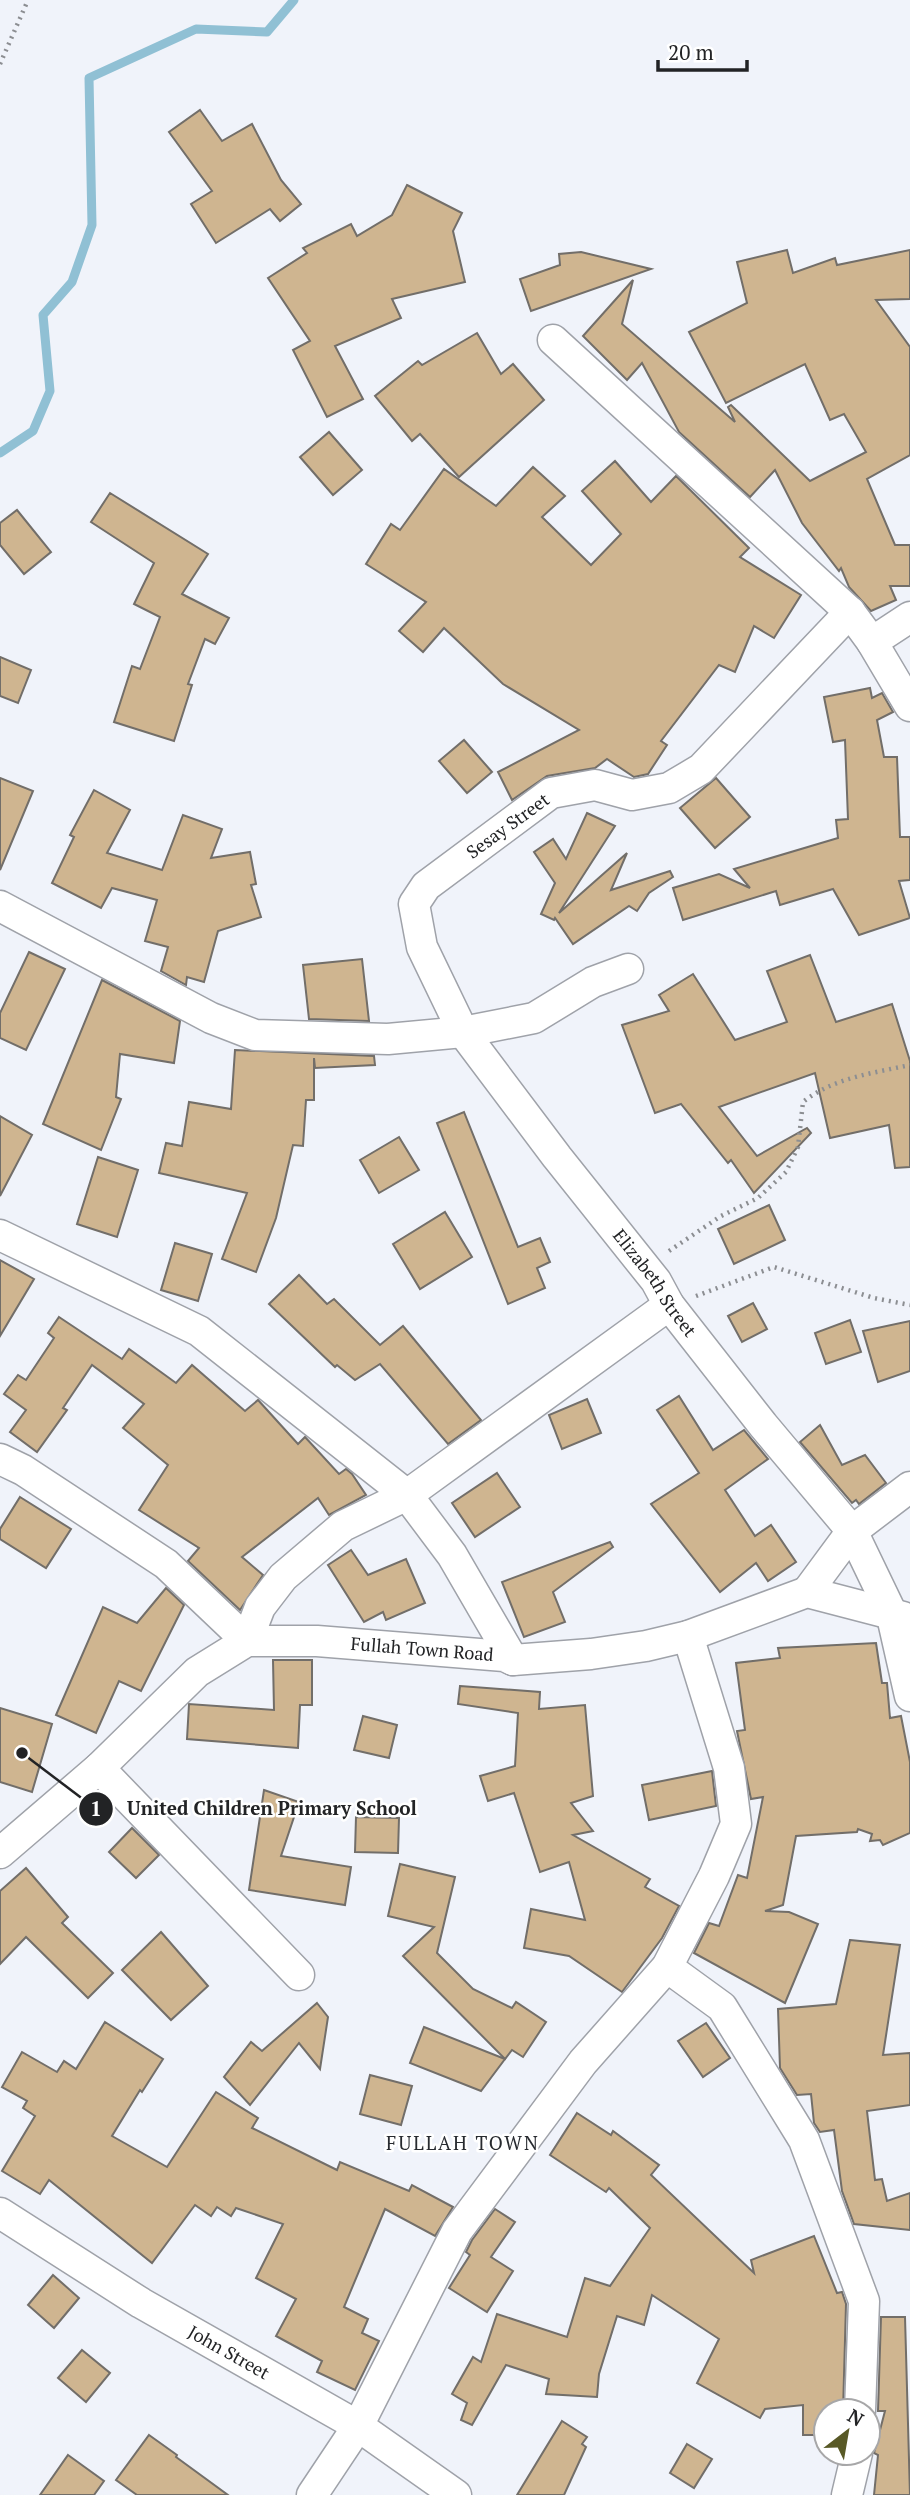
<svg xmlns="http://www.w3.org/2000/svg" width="910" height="2495" viewBox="0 0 910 2495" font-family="'PT Serif',serif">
	<rect width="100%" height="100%" fill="#f0f3fa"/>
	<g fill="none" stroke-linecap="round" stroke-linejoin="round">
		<path stroke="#90c0d4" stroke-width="9" d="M0 453 33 431 50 391 43 315 72 282 92 225 89 78 196 29 267 32 294 0"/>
	</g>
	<g fill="#cfb590" stroke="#726e69" stroke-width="2">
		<path d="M200 110 222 141 252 124 281 180 301 204 280 221 270 209 216 243 191 204 212 191 169 132Z"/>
		<path d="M407 185 462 213 453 231 465 282 392 299 401 318 335 346 363 399 327 417 293 350 310 341 268 278 307 253 303 248 351 224 357 236 392 215Z"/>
		<path d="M787 250 793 273 835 258 837 265 910 250V299L876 300 910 347V455L867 479 895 545H910V586H890L896 600 871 611 849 587 841 568 839 571 802 523 775 470 750 497 679 432 642 363 627 380 583 336 633 280 622 324 735 422 728 407 731 405 810 481 866 452 844 414 830 420 805 364 726 403 689 332 747 303 737 262Z"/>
		<path d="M581 252 651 269 531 311 520 279 560 265 559 254Z"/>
		<path d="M477 333 501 374 513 364 544 400 459 477 420 434 412 441 375 396 418 361 422 365Z"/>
		<path d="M329 432 362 470 333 495 300 457Z"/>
		<path d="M615 461 651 502 676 476 749 548 740 557 801 595 774 638 754 626 735 672 719 665 661 741 667 745 648 774 634 777 607 759 595 768 547 776 512 800 498 772 579 730 503 684 444 628 423 652 399 631 426 602 366 564 391 524 400 530 444 469 496 506 533 467 565 496 542 517 591 565 621 534 582 491Z"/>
		<path d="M110 493 208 554 182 594 229 618 215 644 205 639 188 684 192 685 174 741 114 722 132 666 140 669 160 617 134 604 154 563 91 522Z"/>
		<path d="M17 510 51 552 24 574 0 545V523Z"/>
		<path d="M0 657 31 670 18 703 0 696Z"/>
		<path d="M870 688 872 698 882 693 893 712 877 720 884 757H897L900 837H910V880L899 881 910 918 859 935 833 889 780 905 776 891 683 920 673 888 719 874 750 888 734 869 838 838 836 820 848 819 845 740 833 742 824 697Z"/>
		<path d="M464 740 492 772 467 793 439 761Z"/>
		<path d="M0 778 33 791 0 870Z"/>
		<path d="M716 778 750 817 715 848 680 808Z"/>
		<path d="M94 790 130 810 107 853 162 870 183 815 222 829 211 858 250 852 256 884 251 885 261 917 218 931 204 982 187 977 186 985 161 971 168 947 145 941 157 900 112 888 101 908 52 883 74 837 70 835Z"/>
		<path d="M587 813 615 826 559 913 627 853 611 890 670 871 673 877 649 893 637 911 629 906 573 944 555 918 554 920 541 914 555 883 534 852 553 839 566 859Z"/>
		<path d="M29 952 65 969 26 1050 0 1038V1013Z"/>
		<path d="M810 955 836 1022 892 1004 910 1061V1167L895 1168 889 1125 830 1138 815 1073 719 1107 757 1156 807 1128 811 1133 754 1193 731 1160 728 1163 681 1104 655 1113 622 1025 669 1011 659 995 693 974 735 1040 787 1022 767 971Z"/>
		<path d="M362 959 369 1021 309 1019 303 965Z"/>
		<path d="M102 980 180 1021 174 1063 120 1054 116 1097 121 1099 101 1150 43 1124Z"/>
		<path d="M235 1050 374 1056 375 1065 315 1068 314 1058V1100H306L303 1146 293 1145 276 1218 256 1272 222 1259 247 1193 159 1173 166 1143 182 1146 189 1102 231 1109Z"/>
		<path d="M464 1112 518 1247 540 1238 550 1262 537 1268 545 1288 508 1304 437 1123Z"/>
		<path d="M0 1116 32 1135 0 1196Z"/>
		<path d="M399 1137 419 1170 379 1193 360 1160Z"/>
		<path d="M98 1157 138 1170 117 1237 77 1224Z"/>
		<path d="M769 1205 785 1240 734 1264 718 1229Z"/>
		<path d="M445 1212 472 1257 420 1289 393 1244Z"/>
		<path d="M175 1243 212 1254 198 1301 161 1290Z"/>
		<path d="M0 1260 34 1279 0 1336Z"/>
		<path d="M299 1275 327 1304 334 1299 380 1345 403 1326 481 1420 448 1444 380 1364 355 1380 337 1365 335 1367 269 1304Z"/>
		<path d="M753 1303 767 1329 742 1342 728 1316Z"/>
		<path d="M59 1317 122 1359 129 1349 176 1383 192 1365 245 1411 258 1400 298 1444 305 1437 339 1474 346 1469 352 1474 366 1495 329 1515 318 1498 242 1557 263 1575 240 1610 188 1561 199 1548 139 1510 168 1465 123 1428 144 1404 92 1365 63 1408 67 1410 37 1452 10 1432 26 1410 4 1394 18 1375 26 1380 54 1338 48 1333Z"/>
		<path d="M850 1320 861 1352 826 1364 815 1333Z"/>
		<path d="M910 1321V1371L878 1382 863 1331Z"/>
		<path d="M679 1396 713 1450 744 1430 768 1459 725 1490 755 1536 771 1525 796 1562 768 1581 756 1563 720 1592 651 1504 699 1473 657 1410Z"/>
		<path d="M587 1399 601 1433 562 1449 549 1415Z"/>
		<path d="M820 1425 842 1465 865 1455 886 1483 859 1504 856 1500 852 1503 800 1442Z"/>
		<path d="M497 1473 520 1507 475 1537 452 1503Z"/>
		<path d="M20 1497 71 1529 46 1568 0 1539V1529Z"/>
		<path d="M610 1542 613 1547 553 1592 565 1622 524 1637 502 1582Z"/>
		<path d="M351 1550 368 1575 406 1559 425 1603 386 1620 383 1612 364 1622 328 1565Z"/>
		<path d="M166 1588 184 1605 141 1691 119 1681 96 1733 56 1715 103 1607 137 1623Z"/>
		<path d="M876 1643 882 1683H887L890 1718 901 1716 910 1762V1833L883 1845 880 1840 870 1841 872 1834 858 1829 857 1832 796 1836 783 1905 765 1911 789 1912 818 1924 785 2003 694 1953 709 1923 719 1926 738 1875 747 1878 763 1797 751 1799 737 1731 745 1730 736 1663 780 1658 778 1648Z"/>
		<path d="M273 1660H312V1705H300L298 1748 187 1739 189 1704 274 1710Z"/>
		<path d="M460 1686 540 1692 539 1709 585 1705 593 1796 571 1803 593 1831 573 1835 650 1879 645 1887 679 1906 662 1938 622 1992 569 1956 524 1948 531 1909 585 1920 569 1862 540 1872 514 1793 488 1801 480 1776 515 1766 518 1713 458 1704Z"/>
		<path d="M0 1708 52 1724 32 1792 0 1782Z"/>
		<path d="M363 1716 397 1725 389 1758 354 1750Z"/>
		<path d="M712 1771 716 1806 649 1820 642 1785Z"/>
		<path d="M264 1790 299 1802 281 1856 351 1867 345 1905 249 1890Z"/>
		<path d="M356 1817 399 1818 398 1853 355 1852Z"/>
		<path d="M132 1828 159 1855 136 1878 109 1852Z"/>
		<path d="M400 1864 455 1877 437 1953 473 1989 512 2008 516 2002 546 2022 523 2057 512 2050 505 2059 403 1956 434 1927 388 1916Z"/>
		<path d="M26 1868 68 1917 62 1923 113 1973 88 1998 26 1937 0 1964V1891Z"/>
		<path d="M161 1932 208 1986 171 2020 122 1970Z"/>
		<path d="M850 1940 900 1945 883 2055 910 2053V2105L867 2111 875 2180 882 2179 887 2201 910 2193V2230L854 2224 842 2191 834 2130 820 2132 814 2123 811 2094 797 2095 780 2068 778 2009 836 2004Z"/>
		<path d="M317 2003 328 2017 320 2069 299 2043 250 2105 224 2077 251 2042 262 2051Z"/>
		<path d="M105 2022 163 2059 142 2092 140 2090 112 2136 167 2167 216 2092 258 2118 252 2128 337 2170 340 2162 409 2191 412 2185 453 2207 435 2236 385 2209 344 2307 368 2319 362 2333 379 2341 355 2390 317 2372 322 2361 276 2336 296 2299 256 2278 283 2224 236 2208 231 2216 217 2207 211 2216 195 2205 152 2263 49 2180 40 2194 2 2171 35 2116 23 2108 27 2101 2 2087 22 2052 57 2072 64 2061 76 2069Z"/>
		<path d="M706 2023 730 2058 703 2077 678 2041Z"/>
		<path d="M424 2027 505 2059 481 2091 410 2063Z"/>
		<path d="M370 2075 412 2086 401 2125 360 2114Z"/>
		<path d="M577 2113 611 2135 613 2131 659 2165 651 2175 754 2273 751 2260 814 2236 837 2293 842 2292 846 2304 843 2411H826V2435H803V2405L765 2409 760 2418 697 2383 719 2339 652 2295 644 2325 617 2316 599 2374 597 2397 546 2394 549 2379 506 2365 472 2425 461 2420 467 2403 452 2394 473 2357 481 2362 497 2314 567 2337 585 2278 610 2286 650 2228 609 2188 606 2192 550 2155Z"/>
		<path d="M495 2209 515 2222 491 2257 513 2271 487 2312 449 2288 470 2255 466 2252 472 2240Z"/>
		<path d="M53 2275 79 2298 54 2328 28 2305Z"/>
		<path d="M881 2317H905L910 2495H874L878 2455 874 2453 885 2411H878Z"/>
		<path d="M82 2350 110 2373 86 2402 58 2378Z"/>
		<path d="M562 2421 587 2437 582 2444 586 2447 564 2495H517Z"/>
		<path d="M149 2435 177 2455 176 2457 228 2495H137L116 2480Z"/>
		<path d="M687 2444 712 2459 694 2488 670 2473Z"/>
		<path d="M68 2455 104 2481 94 2495H40Z"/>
	</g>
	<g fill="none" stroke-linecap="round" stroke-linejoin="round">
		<defs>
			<g id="minor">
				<path d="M553 340 850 612 872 642 910 617"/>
				<path id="s1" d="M850 612 701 769 669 788 632 795 595 785 551 793 426 886 414 904 422 947 463 1032 557 1157 656 1281 669 1305 763 1425 852 1531 891 1612 910 1696"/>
				<path d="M872 642 910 706"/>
				<path d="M0 906 211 1018 255 1035 388 1039 463 1032 534 1018 593 982 628 969"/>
				<path d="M0 1235 199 1331 407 1495 452 1555 513 1660"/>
				<path d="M0 1459 23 1470 166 1564 247 1641 260 1607 283 1577 343 1526 407 1495 669 1305"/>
				<path d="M807 1592 852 1531 910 1487"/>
				<path d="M99 1768 299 1975"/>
				<path id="s2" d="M0 1853 99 1768 197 1672 247 1641H317L504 1656 513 1660 591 1654 646 1646 688 1636 807 1592 903 1617"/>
				<path d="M667 1967 722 2007 804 2140 864 2301 860 2411"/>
				<path id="s3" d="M0 2213 141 2303 358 2426 456 2495"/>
				<path d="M312 2495 358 2426 457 2231 583 2062 667 1967 714 1876 736 1824 729 1768 688 1636"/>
				<path d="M847 2495 857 2453"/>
			</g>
		</defs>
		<use href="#minor" stroke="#9fa2a9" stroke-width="33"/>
		<g stroke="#8c8e92" stroke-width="4.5" stroke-dasharray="2 5" stroke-linecap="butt">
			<path d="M0 64 28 0"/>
			<path d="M669 1251 721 1216 758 1198 786 1172 798 1147 803 1102C833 1078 873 1073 910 1065"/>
			<path d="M696 1296 774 1267 874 1298 910 1305"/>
		</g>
		<use href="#minor" stroke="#fff" stroke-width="30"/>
	</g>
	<g text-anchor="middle" stroke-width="5" stroke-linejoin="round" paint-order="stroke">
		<g font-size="18" fill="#222325" stroke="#fff">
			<text transform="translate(508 826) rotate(-36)" y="6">Sesay Street</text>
			<text dy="6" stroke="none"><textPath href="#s1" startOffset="1006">Elizabeth Street</textPath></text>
			<text dy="6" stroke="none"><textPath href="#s2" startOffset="502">Fullah Town Road</textPath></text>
			<text dy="6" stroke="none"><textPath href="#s3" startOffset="268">John Street</textPath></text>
		</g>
		<g font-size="19" letter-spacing="2" fill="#272a2f" stroke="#fff">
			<text x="463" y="2150">FULLAH TOWN</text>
		</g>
	</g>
	<path fill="none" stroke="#222325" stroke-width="2.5" d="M22 1753L96 1809"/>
	<g fill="#222325" stroke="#fff" stroke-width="2.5">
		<circle cx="22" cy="1753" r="7"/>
		<circle cx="96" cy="1809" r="18"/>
	</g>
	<g font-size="21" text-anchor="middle" font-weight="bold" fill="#fff">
		<text x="96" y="1816">1</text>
	</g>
	<g font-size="19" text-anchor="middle" font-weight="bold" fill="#222325" stroke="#fff" stroke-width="5" stroke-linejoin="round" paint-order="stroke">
		<text x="272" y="1815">United Children Primary School</text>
	</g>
	<g transform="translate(847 2432) rotate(31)"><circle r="33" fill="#ffffff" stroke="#a7a7a8" stroke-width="2"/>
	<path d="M0-5L12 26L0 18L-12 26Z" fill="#585926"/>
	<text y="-10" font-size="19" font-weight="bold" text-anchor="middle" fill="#222325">N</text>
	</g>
	<path d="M658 60v10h89v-10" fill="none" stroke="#222325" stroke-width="3.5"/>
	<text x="668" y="60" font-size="21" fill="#222325" stroke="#ffffff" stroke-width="5" paint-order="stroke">20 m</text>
</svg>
